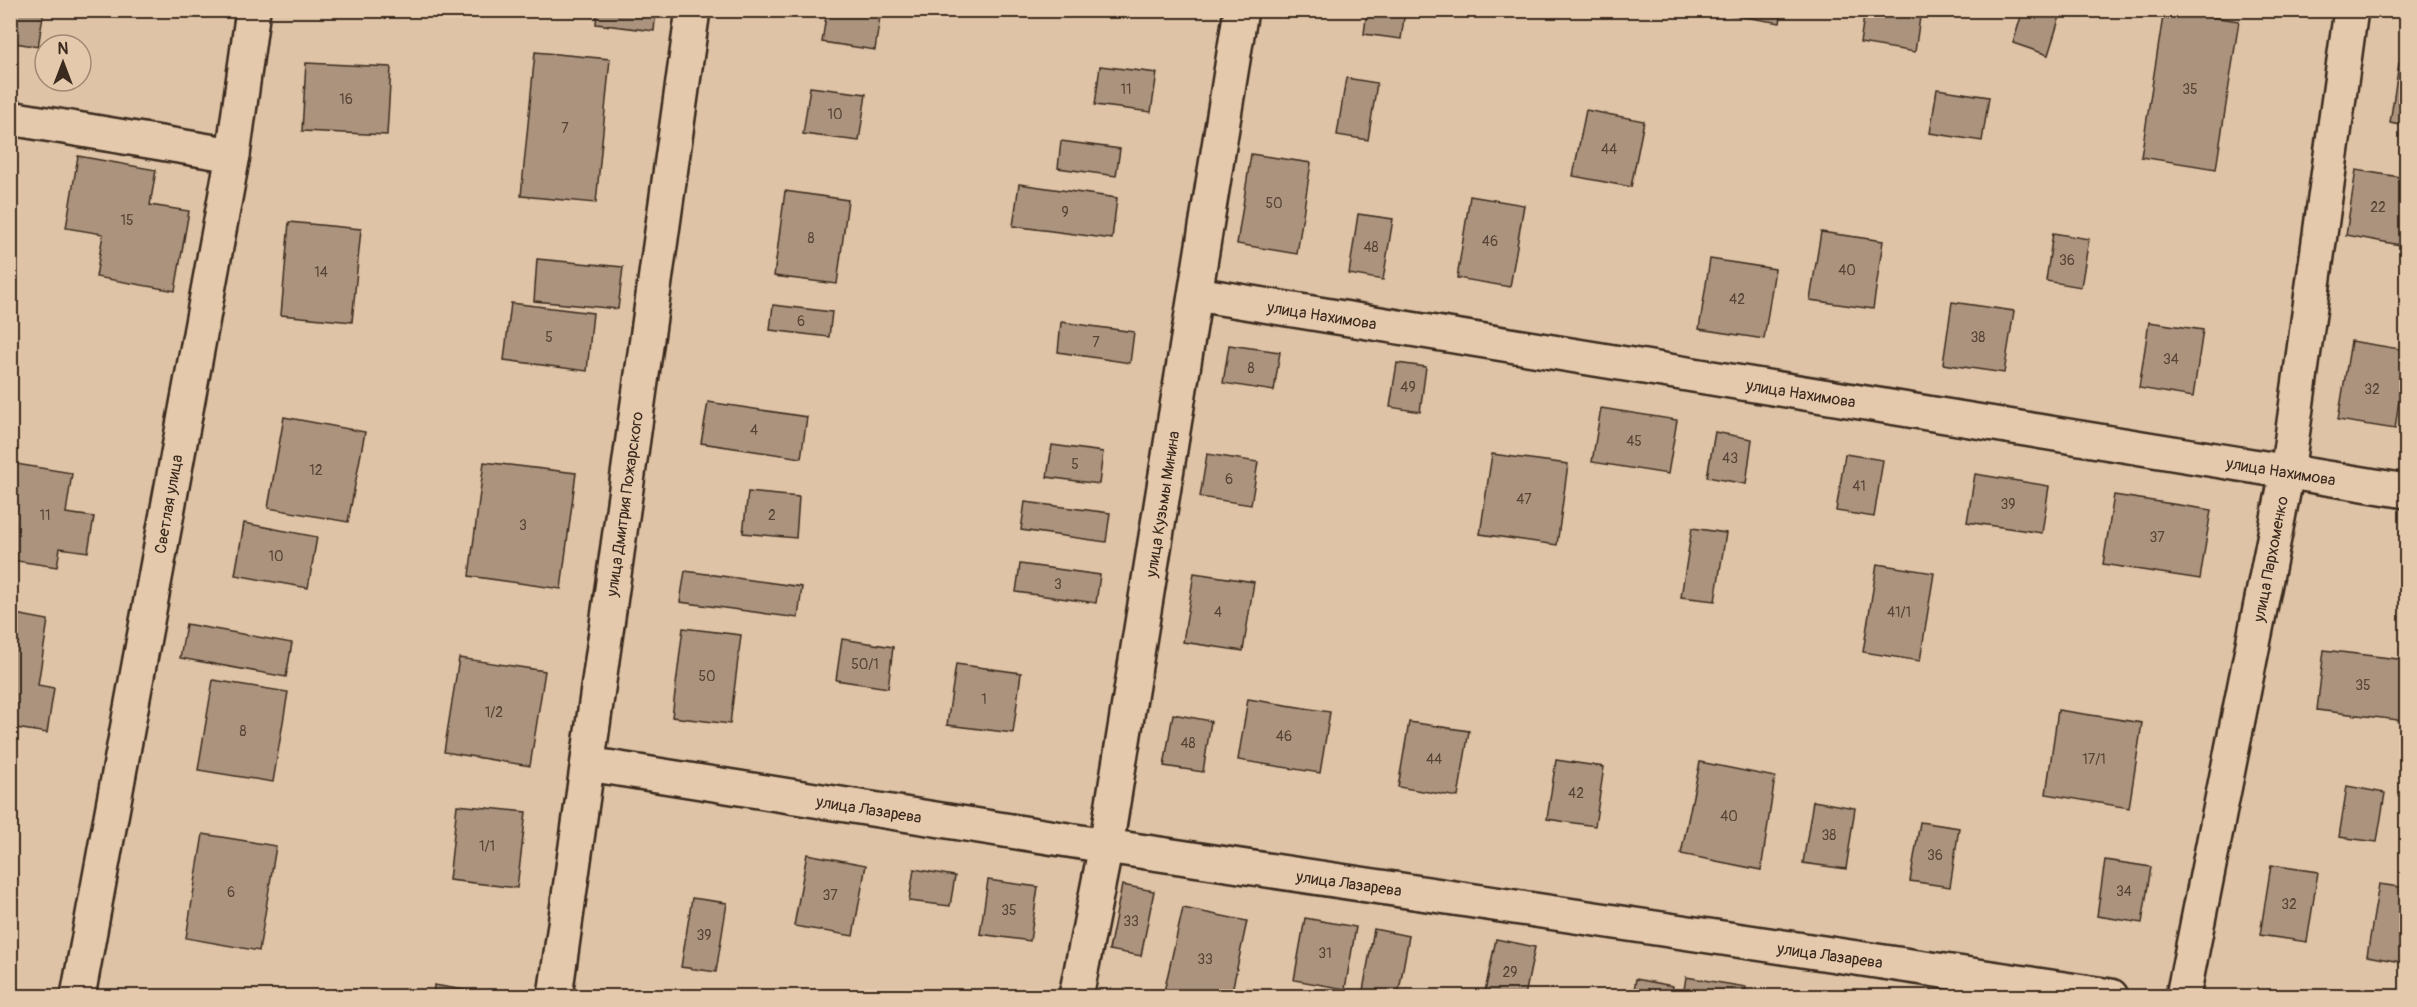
<svg xmlns="http://www.w3.org/2000/svg" width="2417" height="1007" viewBox="0 0 2417 1007" font-family="Pangolin,sans-serif">
	<rect width="100%" height="100%" fill="#dec3a6"/>
	<filter id="ink" filterUnits="userSpaceOnUse"><feTurbulence type="fractalNoise" baseFrequency=".0167" numOctaves="2"/><feDisplacementMap in="SourceGraphic" scale="12" xChannelSelector="R" yChannelSelector="G"/><feConvolveMatrix kernelMatrix="1 2 1 2 8 2 1 2 1" color-interpolation-filters="sRGB"/></filter>
	<g filter="url(#ink)">
		<g fill="#ab937d" stroke="#3b2a1e" stroke-width="1.5">
			<path d="M10 10H44L38 47 10 42Z"/>
			<path d="M597 10H656L654 31 596 24Z"/>
			<path d="M827 10H881L875 50 822 42Z"/>
			<path d="M1367 10 1405 11 1401 39 1364 34Z"/>
			<path d="M1721 10H1782L1780 23 1721 13Z"/>
			<path d="M1865 10H1921L1915 52 1860 43Z"/>
			<path d="M2023 10H2062L2048 55 2013 43Z"/>
			<path d="M2164 10 2239 21 2216 169 2141 157Z"/>
			<path d="M535 52 610 59 596 203 521 196Z"/>
			<path d="M306 63 391 67 387 135 302 131Z"/>
			<path d="M2399 63 2406 64V126L2390 123Z"/>
			<path d="M1100 66 1157 73 1151 112 1095 105Z"/>
			<path d="M1346 78 1377 83 1368 140 1337 135Z"/>
			<path d="M810 87 866 94 859 141 803 134Z"/>
			<path d="M1937 89 1989 97 1982 141 1930 133Z"/>
			<path d="M1586 110 1644 121 1631 187 1573 176Z"/>
			<path d="M1061 141 1120 149 1116 176 1058 168Z"/>
			<path d="M1251 154 1311 163 1297 254 1237 244Z"/>
			<path d="M78 156 156 170 150 205 189 211 175 291 96 277 103 234 66 228Z"/>
			<path d="M2356 170 2406 178V246L2346 235Z"/>
			<path d="M1019 184 1117 198 1112 239 1013 226Z"/>
			<path d="M785 191 848 200 837 284 774 276Z"/>
			<path d="M1470 196 1524 205 1510 287 1457 278Z"/>
			<path d="M1358 214 1393 219 1383 280 1349 274Z"/>
			<path d="M289 222 361 229 352 322 281 315Z"/>
			<path d="M1821 232 1883 241 1873 309 1810 300Z"/>
			<path d="M2053 233 2089 239 2081 287 2046 281Z"/>
			<path d="M537 259 623 267 618 309 534 301Z"/>
			<path d="M1710 259 1775 269 1764 339 1699 329Z"/>
			<path d="M1952 302 2014 311 2004 373 1943 364Z"/>
			<path d="M511 303 593 313 587 371 504 360Z"/>
			<path d="M773 305 832 312 829 337 770 330Z"/>
			<path d="M1061 322 1134 332 1130 363 1058 352Z"/>
			<path d="M2149 322 2203 330 2193 397 2139 388Z"/>
			<path d="M2351 341 2406 350 2395 429 2338 420Z"/>
			<path d="M1229 345 1280 352 1274 391 1223 383Z"/>
			<path d="M1397 363 1426 367 1420 412 1390 407Z"/>
			<path d="M708 402 807 417 801 458 701 443Z"/>
			<path d="M1601 408 1677 420 1668 474 1592 462Z"/>
			<path d="M284 417 365 432 348 522 268 508Z"/>
			<path d="M1715 432 1752 439 1746 484 1707 477Z"/>
			<path d="M1052 445 1103 452 1099 484 1047 477Z"/>
			<path d="M1207 454 1258 462 1251 505 1200 497Z"/>
			<path d="M1492 454 1568 464 1557 545 1480 534Z"/>
			<path d="M1845 454 1883 460 1874 517 1836 511Z"/>
			<path d="M484 462 576 473 561 589 469 576Z"/>
			<path d="M10 463 72 473 66 513 94 517 88 552 60 548 57 567 11 560 10 565Z"/>
			<path d="M1975 474 2049 486 2042 533 1967 522Z"/>
			<path d="M748 492 799 497 796 538 743 533Z"/>
			<path d="M2114 495 2211 510 2200 579 2103 564Z"/>
			<path d="M1025 502 1110 513 1106 542 1021 530Z"/>
			<path d="M244 523 317 537 308 588 235 575Z"/>
			<path d="M1692 528 1726 533 1715 601 1681 597Z"/>
			<path d="M1020 564 1100 575 1096 603 1016 592Z"/>
			<path d="M1877 564 1934 573 1920 661 1863 652Z"/>
			<path d="M685 571 802 587 798 618 680 602Z"/>
			<path d="M1194 573 1254 582 1243 651 1183 642Z"/>
			<path d="M10 613 48 620 38 685 54 688 47 733 10 727Z"/>
			<path d="M186 624 292 643 286 677 180 658Z"/>
			<path d="M683 628 741 635 730 724 672 717Z"/>
			<path d="M842 639 893 647 888 688 836 680Z"/>
			<path d="M2324 650 2406 660V721L2317 710Z"/>
			<path d="M459 658 545 671 530 766 444 752Z"/>
			<path d="M956 664 1021 673 1013 733 947 725Z"/>
			<path d="M213 680 288 692 273 782 198 770Z"/>
			<path d="M1248 699 1330 712 1320 773 1238 760Z"/>
			<path d="M2058 710 2142 723 2129 808 2046 794Z"/>
			<path d="M1173 714 1211 721 1203 772 1164 766Z"/>
			<path d="M1409 722 1469 731 1458 797 1398 787Z"/>
			<path d="M1556 760 1604 767 1595 826 1547 819Z"/>
			<path d="M1700 762 1775 777 1761 870 1681 854Z"/>
			<path d="M2347 786 2385 793 2377 842 2339 837Z"/>
			<path d="M1813 801 1855 808 1846 869 1803 863Z"/>
			<path d="M457 805 526 812 517 888 449 880Z"/>
			<path d="M1920 822 1959 828 1950 887 1910 881Z"/>
			<path d="M203 834 276 846 259 951 186 938Z"/>
			<path d="M807 854 866 865 853 936 794 926Z"/>
			<path d="M2105 860 2151 867 2142 923 2097 916Z"/>
			<path d="M2271 865 2318 872 2307 942 2260 935Z"/>
			<path d="M914 869 955 876 950 906 909 901Z"/>
			<path d="M988 880 1038 887 1030 941 980 934Z"/>
			<path d="M2379 884 2406 888V963L2367 956Z"/>
			<path d="M1122 885 1154 891 1141 956 1109 950Z"/>
			<path d="M692 898 727 903 716 972 681 967Z"/>
			<path d="M1183 908 1247 921 1231 996H1163Z"/>
			<path d="M1305 918 1356 927 1345 989 1294 980Z"/>
			<path d="M1374 929 1409 936 1398 996H1362Z"/>
			<path d="M1496 939 1535 947 1525 996H1484Z"/>
			<path d="M1686 977 1746 987 1744 996H1683Z"/>
			<path d="M1636 979 1673 986 1671 996H1633Z"/>
			<path d="M434 985 487 994V996H433Z"/>
			<path d="M1247 988 1280 994 1279 996H1245Z"/>
		</g>
		<g fill="none" stroke-linecap="round" stroke-linejoin="round">
			<defs>
				<g id="minor">
					<path d="M10 118 233 155"/>
					<path d="M1196 294 2406 491"/>
					<path d="M588 764 1106 846 2111 996"/>
					<path d="M78 996 233 155 253 10"/>
					<path d="M555 996 693 10"/>
					<path d="M1076 996 1106 846 1241 10"/>
					<path d="M2183 996 2287 473 2351 10"/>
				</g>
			</defs>
			<use href="#minor" stroke="#3b2a1e" stroke-width="38"/>
			<use href="#minor" stroke="#e5c9ac" stroke-width="33"/>
		</g>
	</g>
	<g text-anchor="middle" stroke-width="4.5" stroke-linejoin="round" paint-order="stroke">
		<g font-size="14" fill="#574436">
			<text x="1126" y="94">11</text>
			<text x="2190" y="94">35</text>
			<text x="346" y="104">16</text>
			<text x="835" y="119">10</text>
			<text x="565" y="133">7</text>
			<text x="1609" y="154">44</text>
			<text x="1274" y="208">50</text>
			<text x="2378" y="212">22</text>
			<text x="1065" y="217">9</text>
			<text x="127" y="225">15</text>
			<text x="811" y="243">8</text>
			<text x="1490" y="246">46</text>
			<text x="1371" y="252">48</text>
			<text x="2067" y="265">36</text>
			<text x="1847" y="275">40</text>
			<text x="321" y="277">14</text>
			<text x="1737" y="304">42</text>
			<text x="801" y="326">6</text>
			<text x="549" y="342">5</text>
			<text x="1978" y="342">38</text>
			<text x="1096" y="347">7</text>
			<text x="2171" y="364">34</text>
			<text x="1251" y="373">8</text>
			<text x="1408" y="392">49</text>
			<text x="2372" y="394">32</text>
			<text x="754" y="435">4</text>
			<text x="1634" y="446">45</text>
			<text x="1730" y="463">43</text>
			<text x="1075" y="469">5</text>
			<text x="316" y="475">12</text>
			<text x="1229" y="484">6</text>
			<text x="1859" y="491">41</text>
			<text x="1524" y="504">47</text>
			<text x="2008" y="509">39</text>
			<text x="45" y="520">11</text>
			<text x="772" y="520">2</text>
			<text x="523" y="530">3</text>
			<text x="2157" y="542">37</text>
			<text x="276" y="561">10</text>
			<text x="1058" y="589">3</text>
			<text x="1218" y="617">4</text>
			<text x="1899" y="617">41/1</text>
			<text x="865" y="669">50/1</text>
			<text x="707" y="681">50</text>
			<text x="2363" y="690">35</text>
			<text x="984" y="704">1</text>
			<text x="494" y="717">1/2</text>
			<text x="243" y="736">8</text>
			<text x="1284" y="741">46</text>
			<text x="1188" y="748">48</text>
			<text x="1434" y="764">44</text>
			<text x="2094" y="764">17/1</text>
			<text x="1576" y="798">42</text>
			<text x="1729" y="821">40</text>
			<text x="1829" y="840">38</text>
			<text x="487" y="851">1/1</text>
			<text x="1935" y="860">36</text>
			<text x="2124" y="896">34</text>
			<text x="231" y="897">6</text>
			<text x="830" y="900">37</text>
			<text x="2289" y="909">32</text>
			<text x="1009" y="915">35</text>
			<text x="1131" y="926">33</text>
			<text x="704" y="940">39</text>
			<text x="1325" y="958">31</text>
			<text x="1205" y="964">33</text>
			<text x="1510" y="977">29</text>
		</g>
		<g font-size="16" fill="#3b2a1e" stroke="#e5c9ac">
			<text transform="translate(1322 315) rotate(9)" y="6">улица Нахимова</text>
			<text transform="translate(1801 393) rotate(9)" y="6">улица Нахимова</text>
			<text transform="translate(2281 471) rotate(9)" y="6">улица Нахимова</text>
			<text transform="translate(168 504) rotate(-80)" y="6">Светлая улица</text>
			<text transform="translate(624 504) rotate(-82)" y="6">улица Дмитрия Пожарского</text>
			<text transform="translate(1162 504) rotate(-81)" y="6">улица Кузьмы Минина</text>
			<text transform="translate(2270 559) rotate(-79)" y="6">улица Пархоменко</text>
			<text transform="translate(869 809) rotate(9)" y="6">улица Лазарева</text>
			<text transform="translate(1349 883) rotate(8)" y="6">улица Лазарева</text>
			<text transform="translate(1830 955) rotate(8)" y="6">улица Лазарева</text>
		</g>
	</g>
	<rect width="2417" height="1007" fill="none" stroke="#e5c9ac" stroke-width="36"/>
	<rect x="18" y="18" width="2381" height="971" fill="none" stroke="#3b2a1e" stroke-width="2" filter="url(#ink)"/>
	<g transform="translate(63 63)"><circle r="28" fill="#e5c9ac" stroke="#a18973" stroke-width="1.5"/>
	<path d="M0-4.5L10 22L0 15L-10 22Z" fill="#3b2a1e"/>
	<text y="-9" font-size="16" font-weight="bold" text-anchor="middle" fill="#3b2a1e">N</text>
	</g>
</svg>
